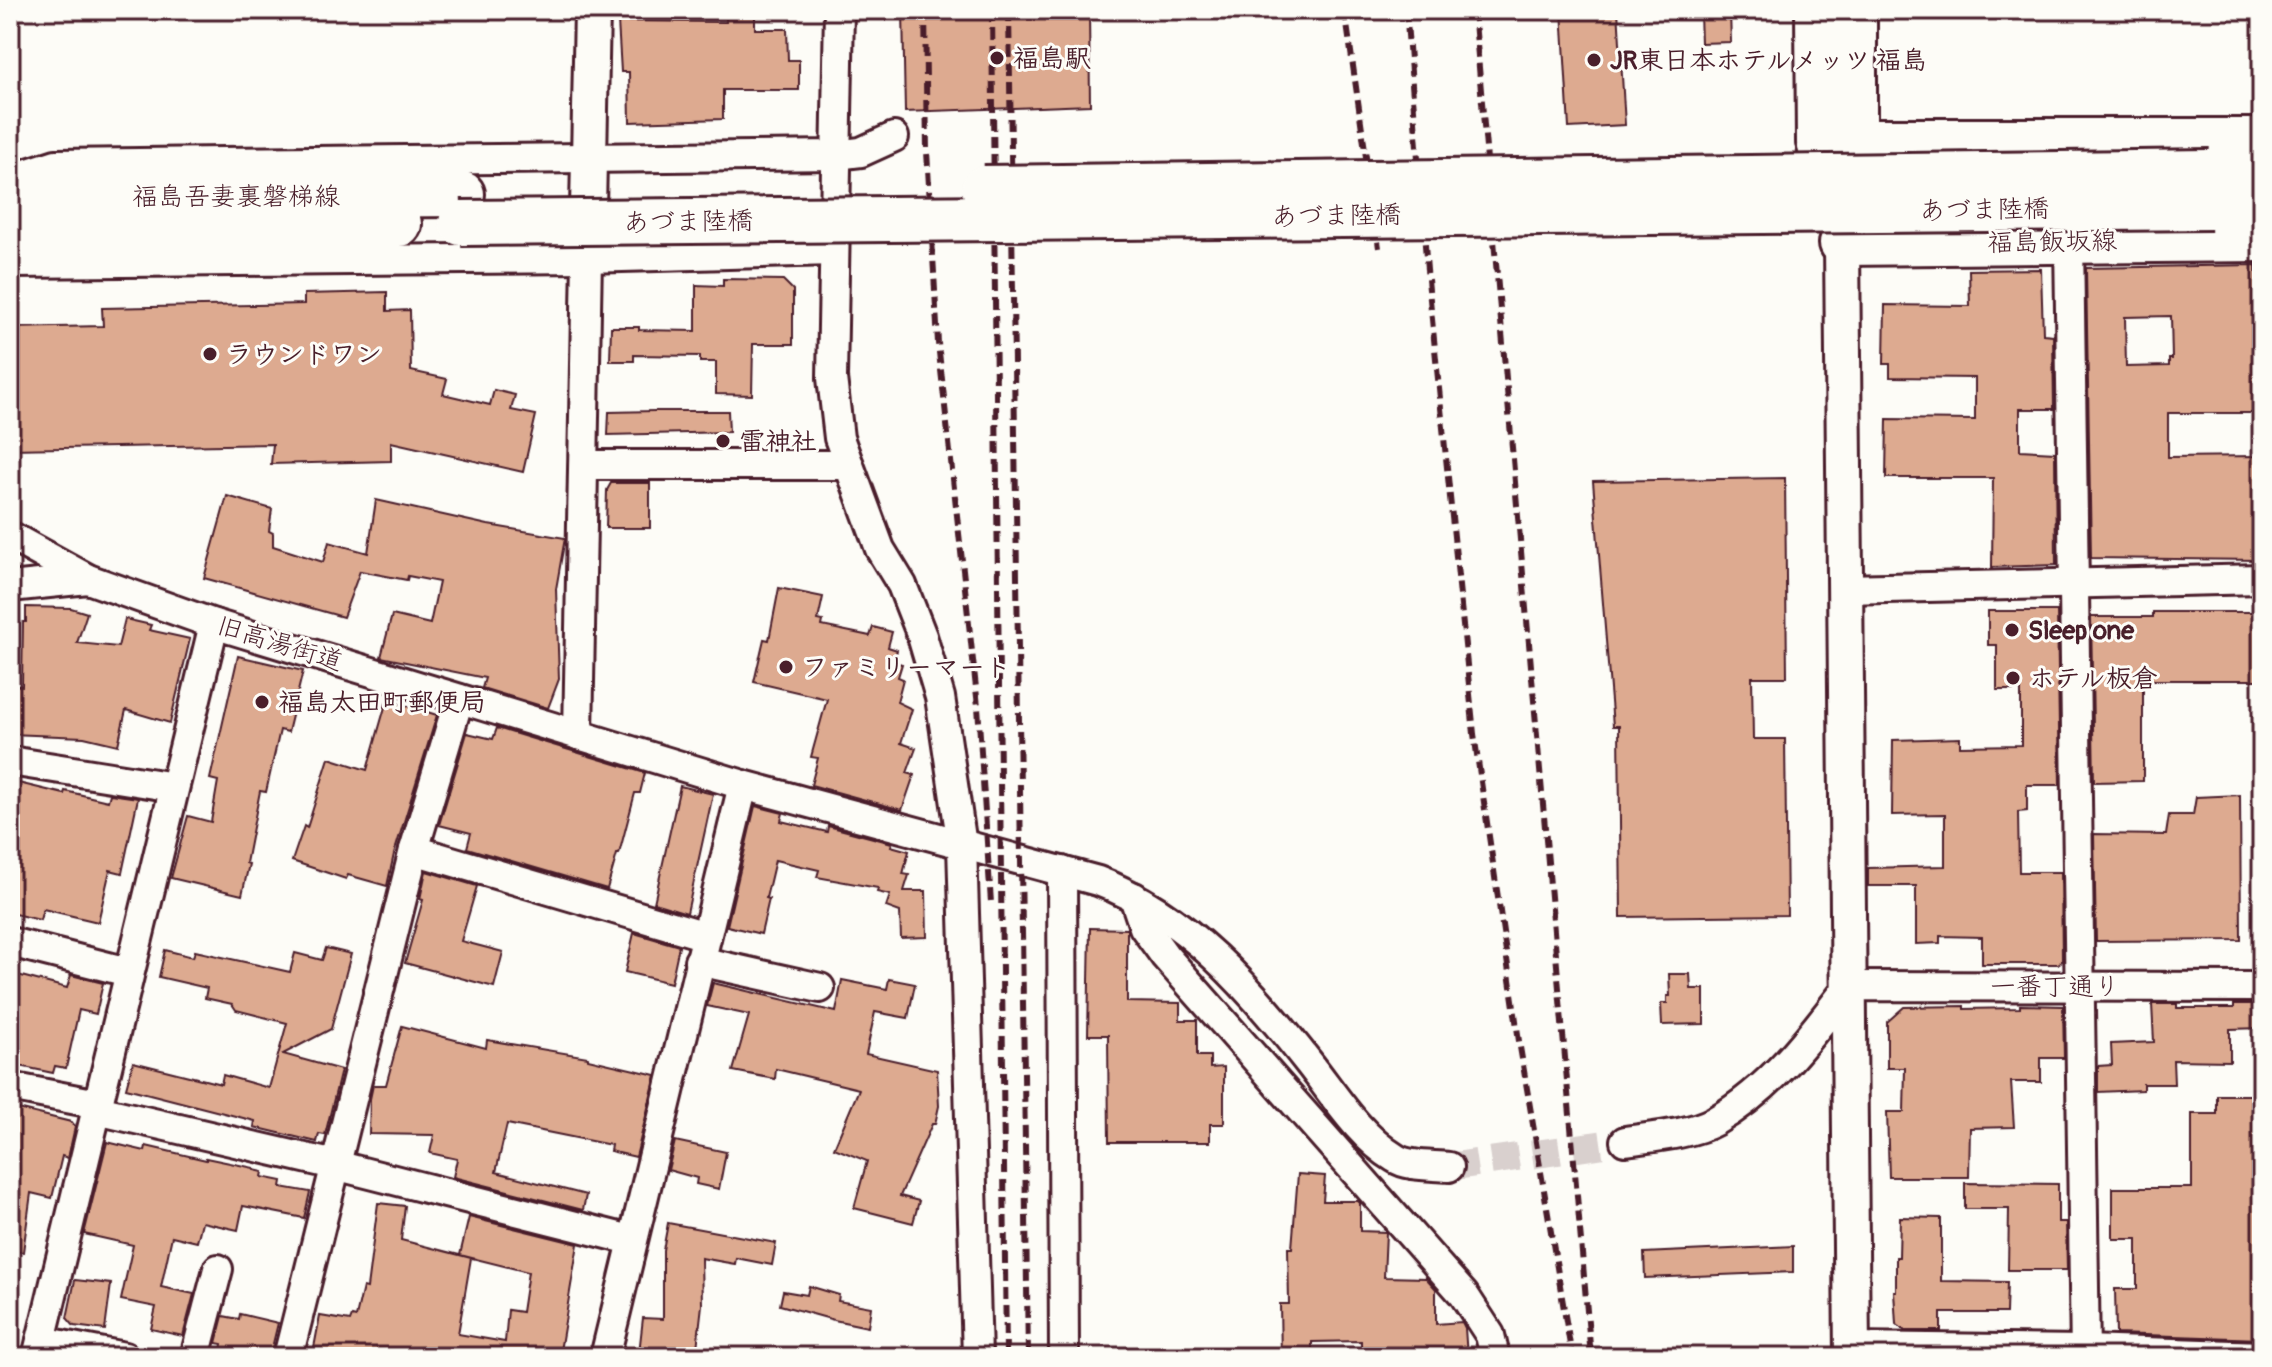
<svg xmlns="http://www.w3.org/2000/svg" width="2272" height="1367" viewBox="0 0 2272 1367" font-family="Pangolin,'Klee One',sans-serif">
	<rect width="100%" height="100%" fill="#fdfcf7"/>
	<filter id="ink" filterUnits="userSpaceOnUse"><feTurbulence type="fractalNoise" baseFrequency=".0125" numOctaves="2"/><feDisplacementMap in="SourceGraphic" scale="16" xChannelSelector="R" yChannelSelector="G"/><feConvolveMatrix kernelMatrix="1 2 1 2 8 2 1 2 1" color-interpolation-filters="sRGB"/></filter>
	<g filter="url(#ink)">
		<g fill="#ddaa90" stroke="#4a1f2b" stroke-width="2" fill-rule="evenodd">
			<path d="M903 10H1089L1090 105 905 112Z"/>
			<path d="M1562 10H1618L1625 125 1569 128Z"/>
			<path d="M1730 12 1731 42 1701 43 1700 13Z"/>
			<path d="M726 14H755V29H787L788 60H799V90H723V119L630 122 629 72H621L618 21 726 22Z"/>
			<path d="M2256 265 2258 413H2168V457L2258 456 2260 560 2091 558 2086 268ZM2171 316 2172 359H2169V366L2126 367 2125 317Z"/>
			<path d="M2041 269 2043 334 2053 335 2054 409H2020V450L2055 452 2056 565 1992 567 1993 478H1886L1887 419 1975 420V378L1890 377V364H1884L1885 305 1970 306 1969 270Z"/>
			<path d="M723 279 783 280 793 290V344H753L752 395 716 394V362H700V356L634 355V361H610L611 327H639V330L696 331V285L723 286Z"/>
			<path d="M387 292V311L410 310 411 371 447 379 443 394 490 405 494 390 515 395 511 410 536 415 523 472 391 442V461L271 464 273 444 10 449V328L103 326 102 308 304 304V294Z"/>
			<path d="M655 411H728L729 432 608 435 609 412Z"/>
			<path d="M1785 478 1787 677H1752L1753 739H1785L1787 915 1621 917 1619 726H1613L1593 481Z"/>
			<path d="M611 483H650V528H606L607 490Z"/>
			<path d="M227 496 272 509 269 531 273 533V546L323 562 329 542 368 553 376 500 488 525 565 538 556 589 559 679 548 708 482 688 485 678 381 657 392 615 430 624 439 582 408 576 407 580 360 571 343 617 204 578Z"/>
			<path d="M779 588 823 597 818 620 823 621 822 626 870 636 873 627 892 632 888 647 897 650 894 662 902 664 898 677 903 679 897 702 912 709 901 743 916 748 907 773 914 775 902 810 811 785 818 758 811 757 827 699 754 682 764 639 769 640Z"/>
			<path d="M26 607 71 608 87 613 77 643 118 647 125 619 151 625 149 630 190 639 170 723 126 710 118 745 84 737 10 734V685L22 686 23 622H26Z"/>
			<path d="M1988 611H2057L2060 785H2027V811L2018 812 2019 872H2061L2062 961 2058 964H1982V937L1940 936V943L1916 944V886H1868V868L1945 866V814L1892 815 1893 740 1960 738V746L2021 745V690H1997V645H1988Z"/>
			<path d="M2153 612H2258V680H2143V781L2094 782 2091 617H2153Z"/>
			<path d="M238 656 303 671 288 732 280 730 266 792 260 791 246 863 249 864 242 895 171 878 188 816 211 822 218 781 210 779Z"/>
			<path d="M387 700 437 715 394 854 387 886 348 875 346 879 292 861 304 826 307 828 329 758 367 770Z"/>
			<path d="M497 728 645 773 640 793H635L619 854H617L607 889 467 848 471 833 439 825 467 733 493 739Z"/>
			<path d="M10 781 64 794 65 791 108 801 110 794 138 798 122 873 110 870 98 922 43 909 40 920 10 913Z"/>
			<path d="M680 786 713 794 687 913 654 903Z"/>
			<path d="M2240 795 2241 940 2096 941 2094 834 2166 835 2169 815H2193L2196 797Z"/>
			<path d="M755 806 783 813 781 821 827 832 828 826 892 843 891 846 909 851 903 874 909 875 904 891H926L927 937 901 938 900 912 886 907 890 895 877 892 878 888 817 877 819 870 775 860 766 898 769 899 761 934 727 926Z"/>
			<path d="M426 871 477 886 461 941 503 952 494 987 405 963 423 900 420 899Z"/>
			<path d="M1090 928 1127 929V1002L1180 1003V1020H1197V1056H1210V1068L1224 1067V1124H1210V1142H1109L1108 1035H1088Z"/>
			<path d="M634 933 679 946 671 983 625 972Z"/>
			<path d="M326 948 351 954 331 1029 283 1054 341 1070 325 1135 319 1134 317 1142 254 1127 255 1121 126 1088 133 1062 221 1084 223 1075 269 1088 287 1023 236 1010 232 1004 205 998 207 988 159 977 165 950 193 957 195 951 290 972 295 953 322 960Z"/>
			<path d="M10 973 67 988 71 975 103 983 96 1014 79 1010 66 1068 55 1066 53 1073 10 1064Z"/>
			<path d="M1669 974H1690L1691 989H1704V1024L1662 1025 1661 1003H1667V996H1670Z"/>
			<path d="M889 979 915 984 908 1018 875 1012 866 1054 937 1070 939 1106 935 1124H932L900 1196 919 1201 913 1223 854 1208 867 1161 834 1148 859 1089 776 1069 775 1079 733 1071 749 1015 707 1006 713 983 836 1012 842 980 887 989Z"/>
			<path d="M2152 1004H2177V1008H2234V1004H2262V1028L2230 1029V1061L2173 1060 2174 1084H2143V1090L2098 1092V1066L2112 1065 2111 1044 2154 1042Z"/>
			<path d="M2020 1005 2063 1006 2064 1058H2041V1082H2011L2014 1127 1970 1128 1969 1177H1889L1887 1112H1904L1905 1068H1887V1022L1904 1007 1964 1006V1009L2020 1008Z"/>
			<path d="M402 1026 486 1048 487 1040 588 1057V1059L656 1075 636 1157 610 1151 611 1145 507 1124 496 1172 586 1195 583 1210 453 1177 457 1159 430 1153 434 1135 369 1134 370 1099 373 1085H386Z"/>
			<path d="M2217 1095H2258V1254L2262 1253V1339L2116 1334 2115 1289H2137V1239H2113V1188H2192V1114H2217Z"/>
			<path d="M10 1107 71 1122 75 1127 68 1158 62 1156 52 1198 31 1193 23 1252 10 1251Z"/>
			<path d="M675 1141 726 1152 719 1189 696 1184 697 1178 668 1170Z"/>
			<path d="M107 1142 145 1151 146 1146 206 1160V1158L254 1168V1170L263 1172 262 1177 282 1181 281 1187 310 1192 304 1218 243 1206 238 1230 202 1222 197 1242 172 1236 161 1287 194 1294 183 1336 151 1329 156 1307 121 1300 133 1245 84 1234Z"/>
			<path d="M1298 1174 1325 1176 1323 1201H1358L1360 1203V1231L1386 1232 1384 1277 1426 1278 1436 1289V1324L1462 1322 1465 1328 1467 1357H1361V1341L1312 1342V1357H1281L1280 1304H1289L1288 1248H1292Z"/>
			<path d="M1965 1183 2058 1184V1222H2066L2067 1270H2008L2009 1209H1965Z"/>
			<path d="M378 1203 405 1206 401 1240 471 1258 458 1334 505 1342 508 1310 522 1312 528 1272 460 1255 469 1217 578 1244 559 1357H338L313 1353 320 1316 350 1321 352 1316 356 1317 363 1287 367 1288Z"/>
			<path d="M1900 1217 1941 1218V1281L2007 1282 2006 1313H1941V1331H1905L1896 1324 1894 1291H1896V1257H1899Z"/>
			<path d="M668 1223 776 1243 772 1265 736 1258 735 1264 701 1258 702 1305 696 1357 639 1353 643 1318 663 1319V1250Z"/>
			<path d="M1793 1246V1272L1645 1278 1644 1253Z"/>
			<path d="M75 1280 111 1284 105 1330 74 1326 67 1318Z"/>
			<path d="M809 1286 839 1295 838 1301 871 1307 868 1327 834 1320 780 1305 783 1291 807 1295Z"/>
			<path d="M240 1314 278 1323 270 1356 245 1350 244 1356 221 1351 222 1344 216 1343 223 1316 239 1319Z"/>
		</g>
		<g fill="none" stroke-linecap="round" stroke-linejoin="round">
			<path stroke="#d9d0ce" stroke-width="28" stroke-dasharray="28 14" stroke-linecap="butt" d="M1449 1167 1625 1141"/>
			<defs>
				<g id="minor">
					<path d="M839 10 832 378 839 438 880 549 902 585 922 636 940 697 962 845 977 1357"/>
					<path d="M10 179 56 164 836 155 861 152 894 137"/>
					<path d="M2069 241 2085 1357"/>
					<path d="M10 263 587 258 833 251"/>
					<path d="M584 465H849"/>
					<path d="M10 536 88 579 214 624 743 785 1098 881C1186 914 1252 990 1309 1063 1335 1096 1359 1136 1395 1158 1408 1167 1433 1165 1449 1167"/>
					<path d="M10 587 88 579"/>
					<path d="M1845 589 2262 579"/>
					<path d="M578 735 587 258"/>
					<path d="M10 761 174 787"/>
					<path d="M414 850 706 936"/>
					<path d="M1062 871 1064 1357"/>
					<path d="M1134 897 1144 927 1165 956 1464 1295 1490 1335 1495 1357"/>
					<path d="M10 942 128 972"/>
					<path d="M699 961 820 988"/>
					<path d="M10 1087 98 1104"/>
					<path d="M97 1110 335 1165 631 1240"/>
					<path d="M1625 1141C1652 1137 1692 1134 1715 1121 1771 1089 1811 1036 1849 986L2262 987"/>
					<path d="M41 1341 125 1357"/>
					<path d="M1852 1347 2085 1350 2262 1356"/>
					<path d="M37 1357 214 624"/>
					<path d="M195 1357 218 1269"/>
					<path d="M288 1357 414 850 459 699"/>
					<path d="M605 1357 743 785"/>
				</g>
				<g id="tertiary">
					<path d="M1842 243 1852 1357"/>
					<path d="M587 258 592 10"/>
				</g>
				<g id="primary">
					<path d="M1818 10 1819 141 1826 171"/>
					<path d="M1819 141H2262"/>
					<path d="M1851 169 1854 142V10"/>
					<path d="M2210 172 2262 171"/>
					<path d="M10 197 462 194"/>
					<path d="M2211 207 2262 206"/>
					<path d="M10 233 399 224"/>
					<path d="M1842 243 2262 239"/>
				</g>
			</defs>
			<use href="#minor" stroke="#4a1f2b" stroke-width="34"/>
			<use href="#tertiary" stroke="#4a1f2b" stroke-width="40"/>
			<use href="#primary" stroke="#4a1f2b" stroke-width="50"/>
			<use href="#minor" stroke="#fdfcf7" stroke-width="28"/>
			<use href="#tertiary" stroke="#fdfcf7" stroke-width="34"/>
			<use href="#primary" stroke="#fdfcf7" stroke-width="44"/>
			<g stroke="#4a1f2b" stroke-width="6" stroke-dasharray="12 6" stroke-linecap="butt">
				<path d="M925 10 927 151 938 343 978 706 991 903"/>
				<path d="M992 10 1006 1357"/>
				<path d="M1009 10 1028 1357"/>
				<path d="M1345 10 1379 248"/>
				<path d="M1406 10 1427 270 1474 734 1519 1041 1572 1357"/>
				<path d="M1474 10 1591 1357"/>
			</g>
			<defs>
				<g id="primary-bridge">
					<path d="M984 188 2210 172"/>
					<path d="M461 223 2211 207"/>
				</g>
			</defs>
			<use href="#primary-bridge" stroke="#4a1f2b" stroke-width="50" stroke-linecap="butt"/>
			<use href="#primary-bridge" stroke="#fdfcf7" stroke-width="44"/>
		</g>
	</g>
	<g fill="#4a1f2b" stroke="#fdfcf7" stroke-width="3">
		<circle cx="997" cy="58" r="8"/>
		<circle cx="1594" cy="60" r="8"/>
		<circle cx="210" cy="354" r="8"/>
		<circle cx="723" cy="441" r="8"/>
		<circle cx="2012" cy="630" r="8"/>
		<circle cx="786" cy="667" r="8"/>
		<circle cx="2013" cy="678" r="8"/>
		<circle cx="262" cy="702" r="8"/>
	</g>
	<g text-anchor="middle" stroke-width="6" stroke-linejoin="round" paint-order="stroke">
		<g font-size="26" font-weight="bold" fill="#4a1f2b" stroke="#fdfcf7" text-anchor="start">
			<text x="1013" y="67">福島駅</text>
			<text x="1610" y="69">JR東日本ホテルメッツ 福島</text>
			<text x="226" y="363">ラウンドワン</text>
			<text x="739" y="450">雷神社</text>
			<text x="2028" y="639">Sleep one</text>
			<text x="802" y="676">ファミリーマート</text>
			<text x="2029" y="687">ホテル板倉</text>
			<text x="278" y="711">福島太田町郵便局</text>
		</g>
		<g font-size="26" fill="#4a1f2b" stroke="#fdfcf7">
			<text x="236" y="205">福島吾妻裏磐梯線</text>
			<text transform="translate(1984 209) rotate(-1)" y="9">あづま陸橋</text>
			<text transform="translate(1336 215) rotate(-1)" y="9">あづま陸橋</text>
			<text transform="translate(688 221) rotate(-1)" y="9">あづま陸橋</text>
			<text transform="translate(2052 241) rotate(-1)" y="9">福島飯坂線</text>
			<text transform="translate(280 643) rotate(17)" y="9">旧高湯街道</text>
			<text x="2055" y="995">一番丁通り</text>
		</g>
	</g>
	<rect width="2272" height="1367" fill="none" stroke="#fdfcf7" stroke-width="40"/>
	<rect x="20" y="20" width="2232" height="1327" fill="none" stroke="#4a1f2b" stroke-width="3" filter="url(#ink)"/>
</svg>
